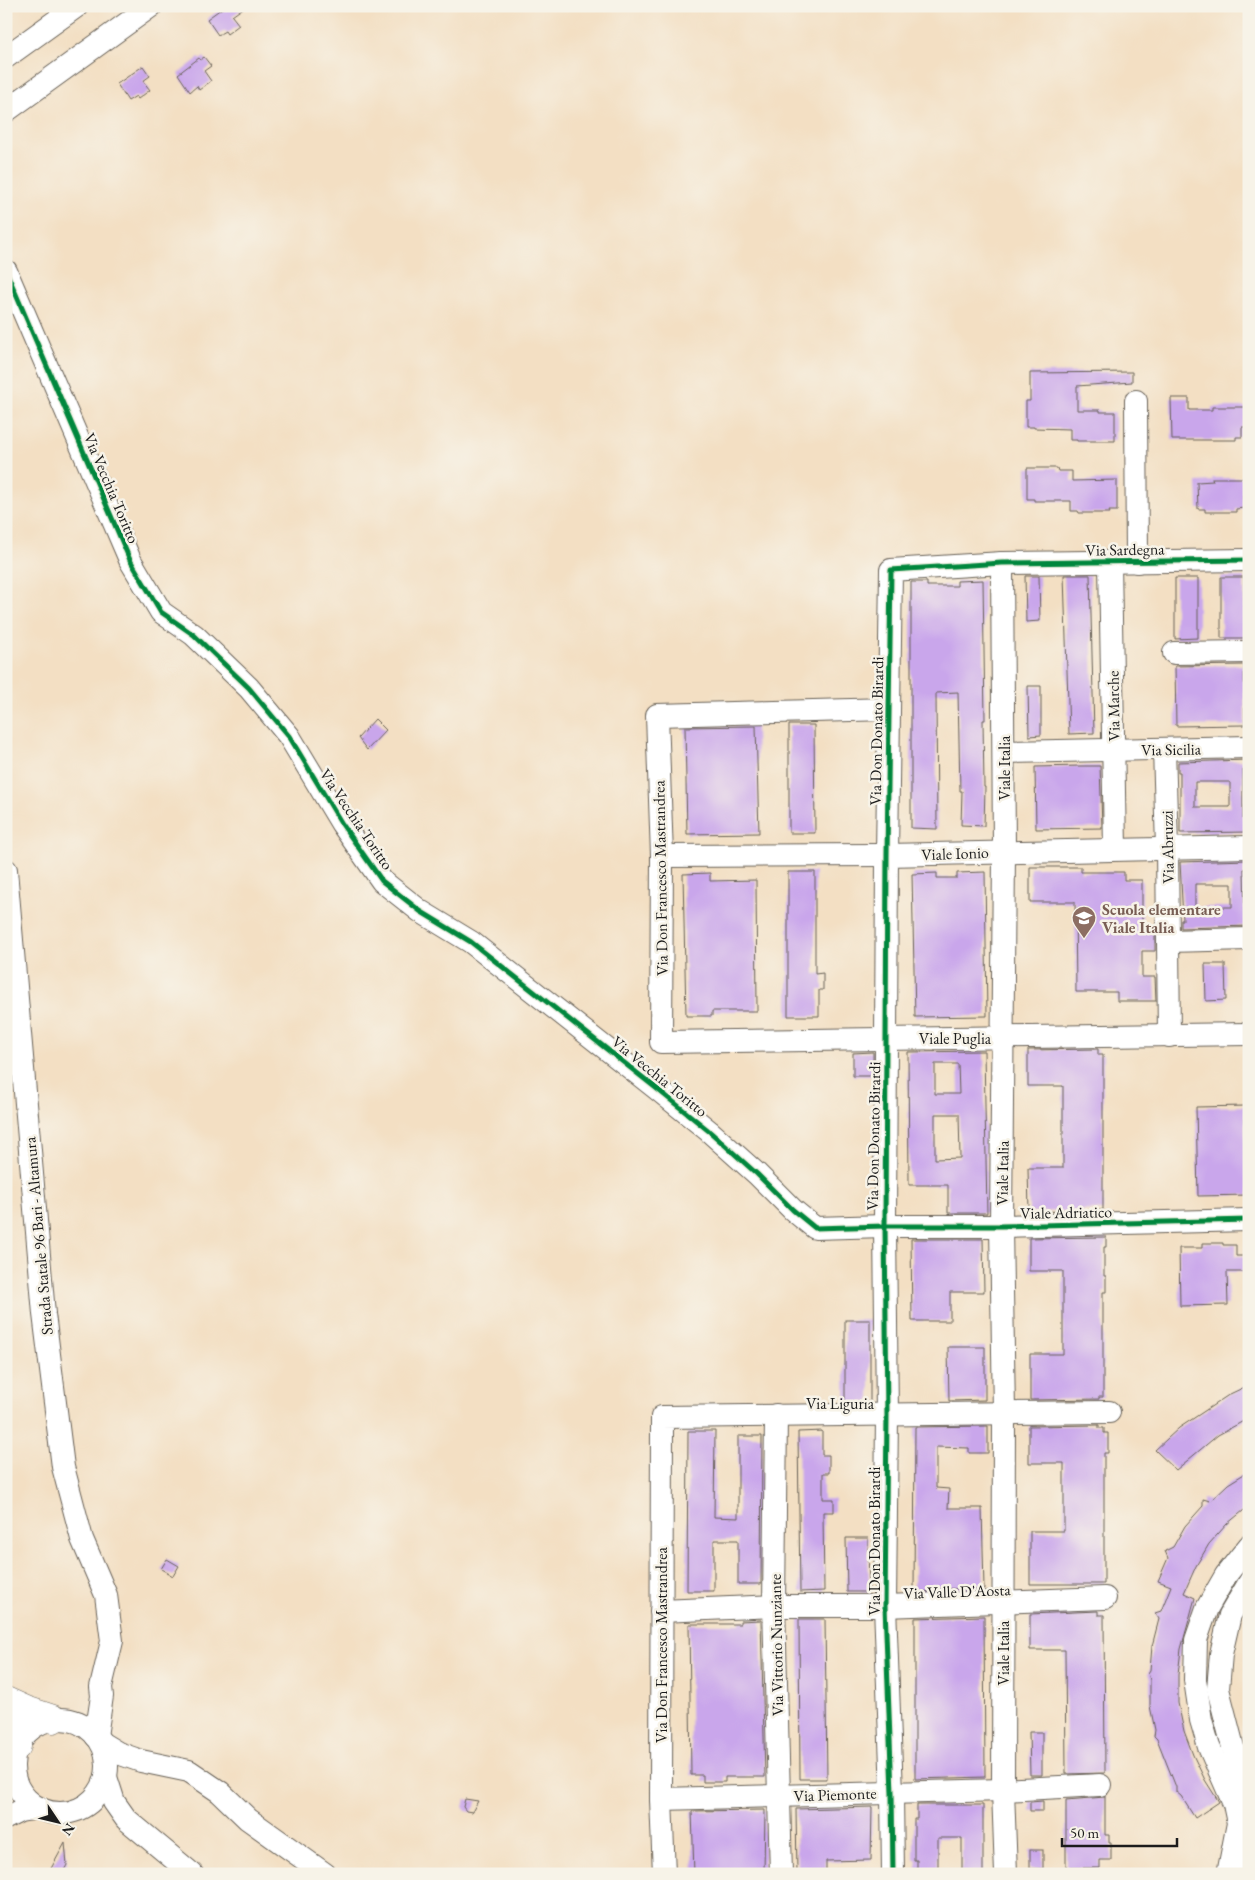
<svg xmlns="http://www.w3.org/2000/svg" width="1255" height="1880" viewBox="0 0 1255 1880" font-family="'EB Garamond',serif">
	<rect width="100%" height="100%" fill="#f7f3e8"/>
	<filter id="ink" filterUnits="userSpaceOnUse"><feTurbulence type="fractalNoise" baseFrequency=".02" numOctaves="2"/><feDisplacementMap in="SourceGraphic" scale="10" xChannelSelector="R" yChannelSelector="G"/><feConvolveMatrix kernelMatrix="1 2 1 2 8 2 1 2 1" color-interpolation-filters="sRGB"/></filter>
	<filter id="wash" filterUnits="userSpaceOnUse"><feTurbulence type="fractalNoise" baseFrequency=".0096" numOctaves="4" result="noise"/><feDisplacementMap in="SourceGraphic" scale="20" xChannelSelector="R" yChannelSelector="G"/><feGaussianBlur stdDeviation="1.12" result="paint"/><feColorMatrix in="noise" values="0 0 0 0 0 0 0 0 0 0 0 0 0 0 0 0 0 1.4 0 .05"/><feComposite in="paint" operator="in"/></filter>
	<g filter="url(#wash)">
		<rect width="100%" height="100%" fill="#f3dfc3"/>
		<g id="blocks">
			<g fill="#c9a6eb" fill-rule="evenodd">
				<path d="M225 6H246L232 16 239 25 227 34 225 31 218 35 207 19Z"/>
				<path d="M204 57 211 66 204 71 211 81 199 90 197 86 190 92 178 74 199 58 200 60Z"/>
				<path d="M143 66 150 76 143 81 150 90 138 99 136 96 128 101 117 84Z"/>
				<path d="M1132 372V382L1077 386V410H1100V412H1115V441H1077V440H1070V429L1034 428V427H1026V401H1030V373Z"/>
				<path d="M1171 398H1189V410H1212V407H1249V427H1242V437H1236V440H1172Z"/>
				<path d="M1027 468H1057L1058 471H1072V481L1117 480V511H1109L1110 513H1079L1078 511H1071V501H1034V499H1027Z"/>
				<path d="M1212 478H1249V495H1243L1244 508 1236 509V512H1205V509H1198L1197 482 1213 481Z"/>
				<path d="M1064 575H1090L1094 733 1069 734Z"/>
				<path d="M1025 576H1039L1040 621 1026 622Z"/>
				<path d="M1221 577H1244L1245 638H1221Z"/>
				<path d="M1175 578H1198V638L1175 639Z"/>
				<path d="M983 580 985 720H983L984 787H985L984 826 961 825 962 791H960L958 692 936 693 937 829 911 828V582H927V586H957V581Z"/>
				<path d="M1244 665 1245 725 1176 726 1175 666Z"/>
				<path d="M1028 686H1041V735L1029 736Z"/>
				<path d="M375 719 386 730 367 750 358 738Z"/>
				<path d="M789 725H814L815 833H789Z"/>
				<path d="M756 726 759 833 687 834 685 727Z"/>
				<path d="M1248 760V770H1243V819H1249V832L1180 833V772H1178V762ZM1195 782H1230V807H1195Z"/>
				<path d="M1080 766H1100L1102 828 1036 829 1035 767Z"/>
				<path d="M1249 860V869H1244L1245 918H1249V926L1181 928V920H1183L1180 862ZM1195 884H1232V907H1195Z"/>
				<path d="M1030 867H1081V872H1124V880H1142V933H1155V951H1142V977H1155L1156 1001H1117V992H1076L1075 902H1030Z"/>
				<path d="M788 872H815V974L823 973V990H819V1016H788Z"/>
				<path d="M985 872 987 1016 915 1017 912 874 937 873V878H957V873Z"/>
				<path d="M710 873V881L756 880 757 1011H712V1016H686L683 874Z"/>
				<path d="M1205 964H1225L1226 1000 1206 1001Z"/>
				<path d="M1098 1049V1055H1103V1210L1029 1212 1028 1168H1063V1086H1028V1050Z"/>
				<path d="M984 1051 987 1213H948V1185H909L908 1052ZM935 1064H958L959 1094H935ZM935 1114H959L960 1158 935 1159Z"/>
				<path d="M873 1052V1076H853V1053Z"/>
				<path d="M1245 1106 1246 1164H1249V1195L1198 1196 1196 1107Z"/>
				<path d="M1106 1237V1247H1104V1276H1106V1292H1103V1397H1099V1399L1030 1400V1354H1063V1271H1029V1238Z"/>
				<path d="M911 1239H983L984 1292H950V1321H912Z"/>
				<path d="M1202 1243H1223V1245H1236V1256H1249V1272H1227L1228 1305 1180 1306 1179 1248H1202Z"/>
				<rect x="845" y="1320" width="25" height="82"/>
				<path d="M948 1347H985V1400L949 1401Z"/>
				<path d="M1249 1385V1418L1218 1435 1176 1470 1155 1450 1179 1428 1230 1394Z"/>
				<path d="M1099 1425V1428H1104V1433H1108V1453H1104V1584H1030V1531H1064V1463H1029V1426Z"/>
				<path d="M988 1426V1453H969V1448L936 1447V1488L949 1489 948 1508H982L984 1589 960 1590V1589L935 1588V1591L914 1592 915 1427Z"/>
				<path d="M688 1431H715L714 1517 738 1518V1436H762L761 1584H738V1540H714V1591H687Z"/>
				<path d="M822 1431V1455H829V1473H823V1499H834V1512H823L824 1591 800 1592 798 1432Z"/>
				<path d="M1249 1471V1506L1227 1524 1209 1544 1196 1566 1184 1593 1195 1598 1181 1649 1178 1675V1703L1184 1731 1193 1755 1205 1780 1219 1802 1195 1818 1181 1796 1176 1792V1787L1157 1739 1154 1736 1155 1730 1150 1706V1680L1148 1673 1150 1670 1152 1646 1159 1619 1155 1613 1161 1611 1171 1586 1158 1581 1168 1558 1165 1551 1173 1547 1185 1526 1203 1506V1499L1210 1501 1228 1484Z"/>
				<path d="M846 1538H868L869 1592H847Z"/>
				<path d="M167 1559 179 1566 173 1576 161 1569Z"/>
				<path d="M1098 1611V1615H1104L1105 1773 1066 1774 1065 1650H1030V1614Z"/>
				<path d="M984 1616 985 1777 915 1779V1618Z"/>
				<path d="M799 1619H825L827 1779H800Z"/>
				<path d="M761 1620 765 1777H725V1782H703V1775H691L689 1624H740V1621Z"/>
				<path d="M1029 1732H1042V1775H1030Z"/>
				<path d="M1105 1797V1835H1109V1842H1111V1860H1100V1868H1066V1800Z"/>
				<path d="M465 1799 478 1801 472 1812 466 1811 463 1807Z"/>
				<path d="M1043 1801V1811H1030V1802Z"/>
				<path d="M917 1805H983V1874H962V1838H938V1874H917V1860H914V1819H917Z"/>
				<path d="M872 1807 871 1860 826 1861V1874H797L796 1809Z"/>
				<path d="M765 1810 764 1874H694L692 1811Z"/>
				<path d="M65 1843 67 1865 62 1874H48Z"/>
				<rect x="1030" y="1850" width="13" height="19"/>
			</g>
		</g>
	</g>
	<g filter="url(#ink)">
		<use href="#blocks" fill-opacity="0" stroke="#676056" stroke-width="1"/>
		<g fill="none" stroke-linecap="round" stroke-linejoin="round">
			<defs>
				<g id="minor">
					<path d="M6 57 77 6"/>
					<path d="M6 111 151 6"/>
					<path d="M6 271 130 560 161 612 194 635 249 688 289 736 342 824 382 881 420 911 471 942 656 1088 709 1131 757 1174 793 1210 815 1228 885 1226H1001L1249 1220"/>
					<path d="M1136 401 1137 562"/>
					<path d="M1110 562 1115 849"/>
					<path d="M1002 563 1004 851 1001 1226 1004 1413 1003 1790 1006 1874"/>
					<path d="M1174 653 1249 652"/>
					<path d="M889 709 657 715 662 856 661 1042 1249 1034"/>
					<path d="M1164 749 1167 848 1169 1036"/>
					<path d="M1004 752 1249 747"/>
					<path d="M662 856 887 855 1249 847"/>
					<path d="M6 870 44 1314 63 1467 82 1539 106 1595 112 1641 101 1687 102 1696 96 1736"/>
					<path d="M1168 941 1249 939"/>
					<path d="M776 1415 774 1606 781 1874"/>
					<path d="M1249 1583 1230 1615 1221 1654 1218 1689 1234 1751 1249 1791"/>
					<path d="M661 1611 774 1606H885L1105 1598"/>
					<circle cx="60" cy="1766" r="47"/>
					<path d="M103 1744 118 1753 141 1761 189 1771 220 1792 248 1819 325 1874"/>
					<path d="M106 1777 114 1802 126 1819 192 1874"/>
					<path d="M661 1799 1003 1790 1100 1785"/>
					<path d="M6 1818 20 1811 39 1808"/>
					<path d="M1235 1841 1249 1873"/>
					<path d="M664 1874 661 1799 662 1417 1109 1412"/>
					<path d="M893 1874 892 1793 885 1606 887 1415 885 1226 887 855 891 570 1002 563 1249 560"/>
					<path d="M1228 1874 1238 1823 1234 1804 1209 1747 1201 1720 1195 1680 1196 1640 1207 1608 1226 1575 1249 1546"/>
				</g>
				<g id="highway">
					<path d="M6 1701 26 1710 53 1719"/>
					<path d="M6 1723 17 1746"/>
				</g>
			</defs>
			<use href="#minor" stroke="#676056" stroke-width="24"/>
			<use href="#highway" stroke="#676056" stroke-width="29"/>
			<use href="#minor" stroke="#fff" stroke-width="22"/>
			<use href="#highway" stroke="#fff" stroke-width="28"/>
			<defs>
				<g id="cycleway">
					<path d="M6 271 130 560 161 612 194 635 249 688 289 736 342 824 382 881 420 911 471 942 656 1088 709 1131 757 1174 793 1210 815 1228 885 1226H1001L1249 1220"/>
					<path d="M893 1874 892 1793 885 1606 887 1415 885 1226 887 855 891 570 1002 563 1249 560"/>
				</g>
			</defs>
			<use href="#cycleway" stroke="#f7f3e8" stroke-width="8"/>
			<use href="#cycleway" stroke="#00873e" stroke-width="5"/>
		</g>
	</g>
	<defs>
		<symbol id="school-pin" viewBox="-11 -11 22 30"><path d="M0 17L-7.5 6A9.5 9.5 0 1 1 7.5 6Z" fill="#8d6e63" stroke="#f7f3e8"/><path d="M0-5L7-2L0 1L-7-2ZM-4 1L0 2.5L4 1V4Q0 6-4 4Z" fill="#fff"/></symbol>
	</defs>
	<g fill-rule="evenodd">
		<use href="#school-pin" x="1070" y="904" width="28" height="38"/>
	</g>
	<g text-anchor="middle" stroke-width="5" stroke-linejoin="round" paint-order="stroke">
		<g font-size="16" fill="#1c1c1c" stroke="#f7f3e8">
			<text transform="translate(112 488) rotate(67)" y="6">Via Vecchia Toritto</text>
			<text transform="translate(1125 549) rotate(-1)" y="6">Via Sardegna</text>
			<text transform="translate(1113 706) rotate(-91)" y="6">Via Marche</text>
			<text transform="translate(876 731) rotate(-89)" y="6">Via Don Donato Birardi</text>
			<text transform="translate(1171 749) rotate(-1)" y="6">Via Sicilia</text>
			<text transform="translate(1004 768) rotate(-90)" y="6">Viale Italia</text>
			<text transform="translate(357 819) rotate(56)" y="6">Via Vecchia Toritto</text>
			<text transform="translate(1167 847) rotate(-91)" y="6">Via Abruzzi</text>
			<text transform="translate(955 853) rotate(-2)" y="6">Viale Ionio</text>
			<text transform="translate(660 878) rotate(-91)" y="6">Via Don Francesco Mastrandrea</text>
			<text x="955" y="1044">Viale Puglia</text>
			<text transform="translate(660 1076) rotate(39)" y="6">Via Vecchia Toritto</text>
			<text transform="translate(873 1136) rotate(-89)" y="6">Via Don Donato Birardi</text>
			<text transform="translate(1002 1173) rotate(-89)" y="6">Viale Italia</text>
			<text transform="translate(1066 1212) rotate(-1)" y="6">Viale Adriatico</text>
			<text transform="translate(38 1236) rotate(-95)" y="6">Strada Statale 96 Bari - Altamura</text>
			<text x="840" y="1409">Via Liguria</text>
			<text transform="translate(874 1541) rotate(-90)" y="6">Via Don Donato Birardi</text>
			<text transform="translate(957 1591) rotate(-2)" y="6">Via Valle D'Aosta</text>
			<text transform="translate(661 1645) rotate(-90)" y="6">Via Don Francesco Mastrandrea</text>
			<text transform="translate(776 1645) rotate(-91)" y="6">Via Vittorio Nunziante</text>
			<text transform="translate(1003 1653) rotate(-90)" y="6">Viale Italia</text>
			<text transform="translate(835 1794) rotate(-2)" y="6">Via Piemonte</text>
		</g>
		<g font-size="16" font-weight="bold" fill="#785e54" stroke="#f7f3e8" text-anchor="start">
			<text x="1102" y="915">Scuola elementare<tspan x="1102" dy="18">Viale Italia</tspan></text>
		</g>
	</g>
	<rect width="1255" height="1880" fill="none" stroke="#f7f3e8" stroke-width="25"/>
	<g transform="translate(58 1822) rotate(125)" stroke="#f7f3e8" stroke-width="4" paint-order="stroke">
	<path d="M0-4L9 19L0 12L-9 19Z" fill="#1c1c1c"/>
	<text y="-8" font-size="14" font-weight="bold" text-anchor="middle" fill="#1c1c1c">N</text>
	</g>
	<path d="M1062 1838v8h115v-8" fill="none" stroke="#1c1c1c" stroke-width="2.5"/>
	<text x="1070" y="1838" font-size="15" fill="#1c1c1c" stroke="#f7f3e8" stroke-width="4" paint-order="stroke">50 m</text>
</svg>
